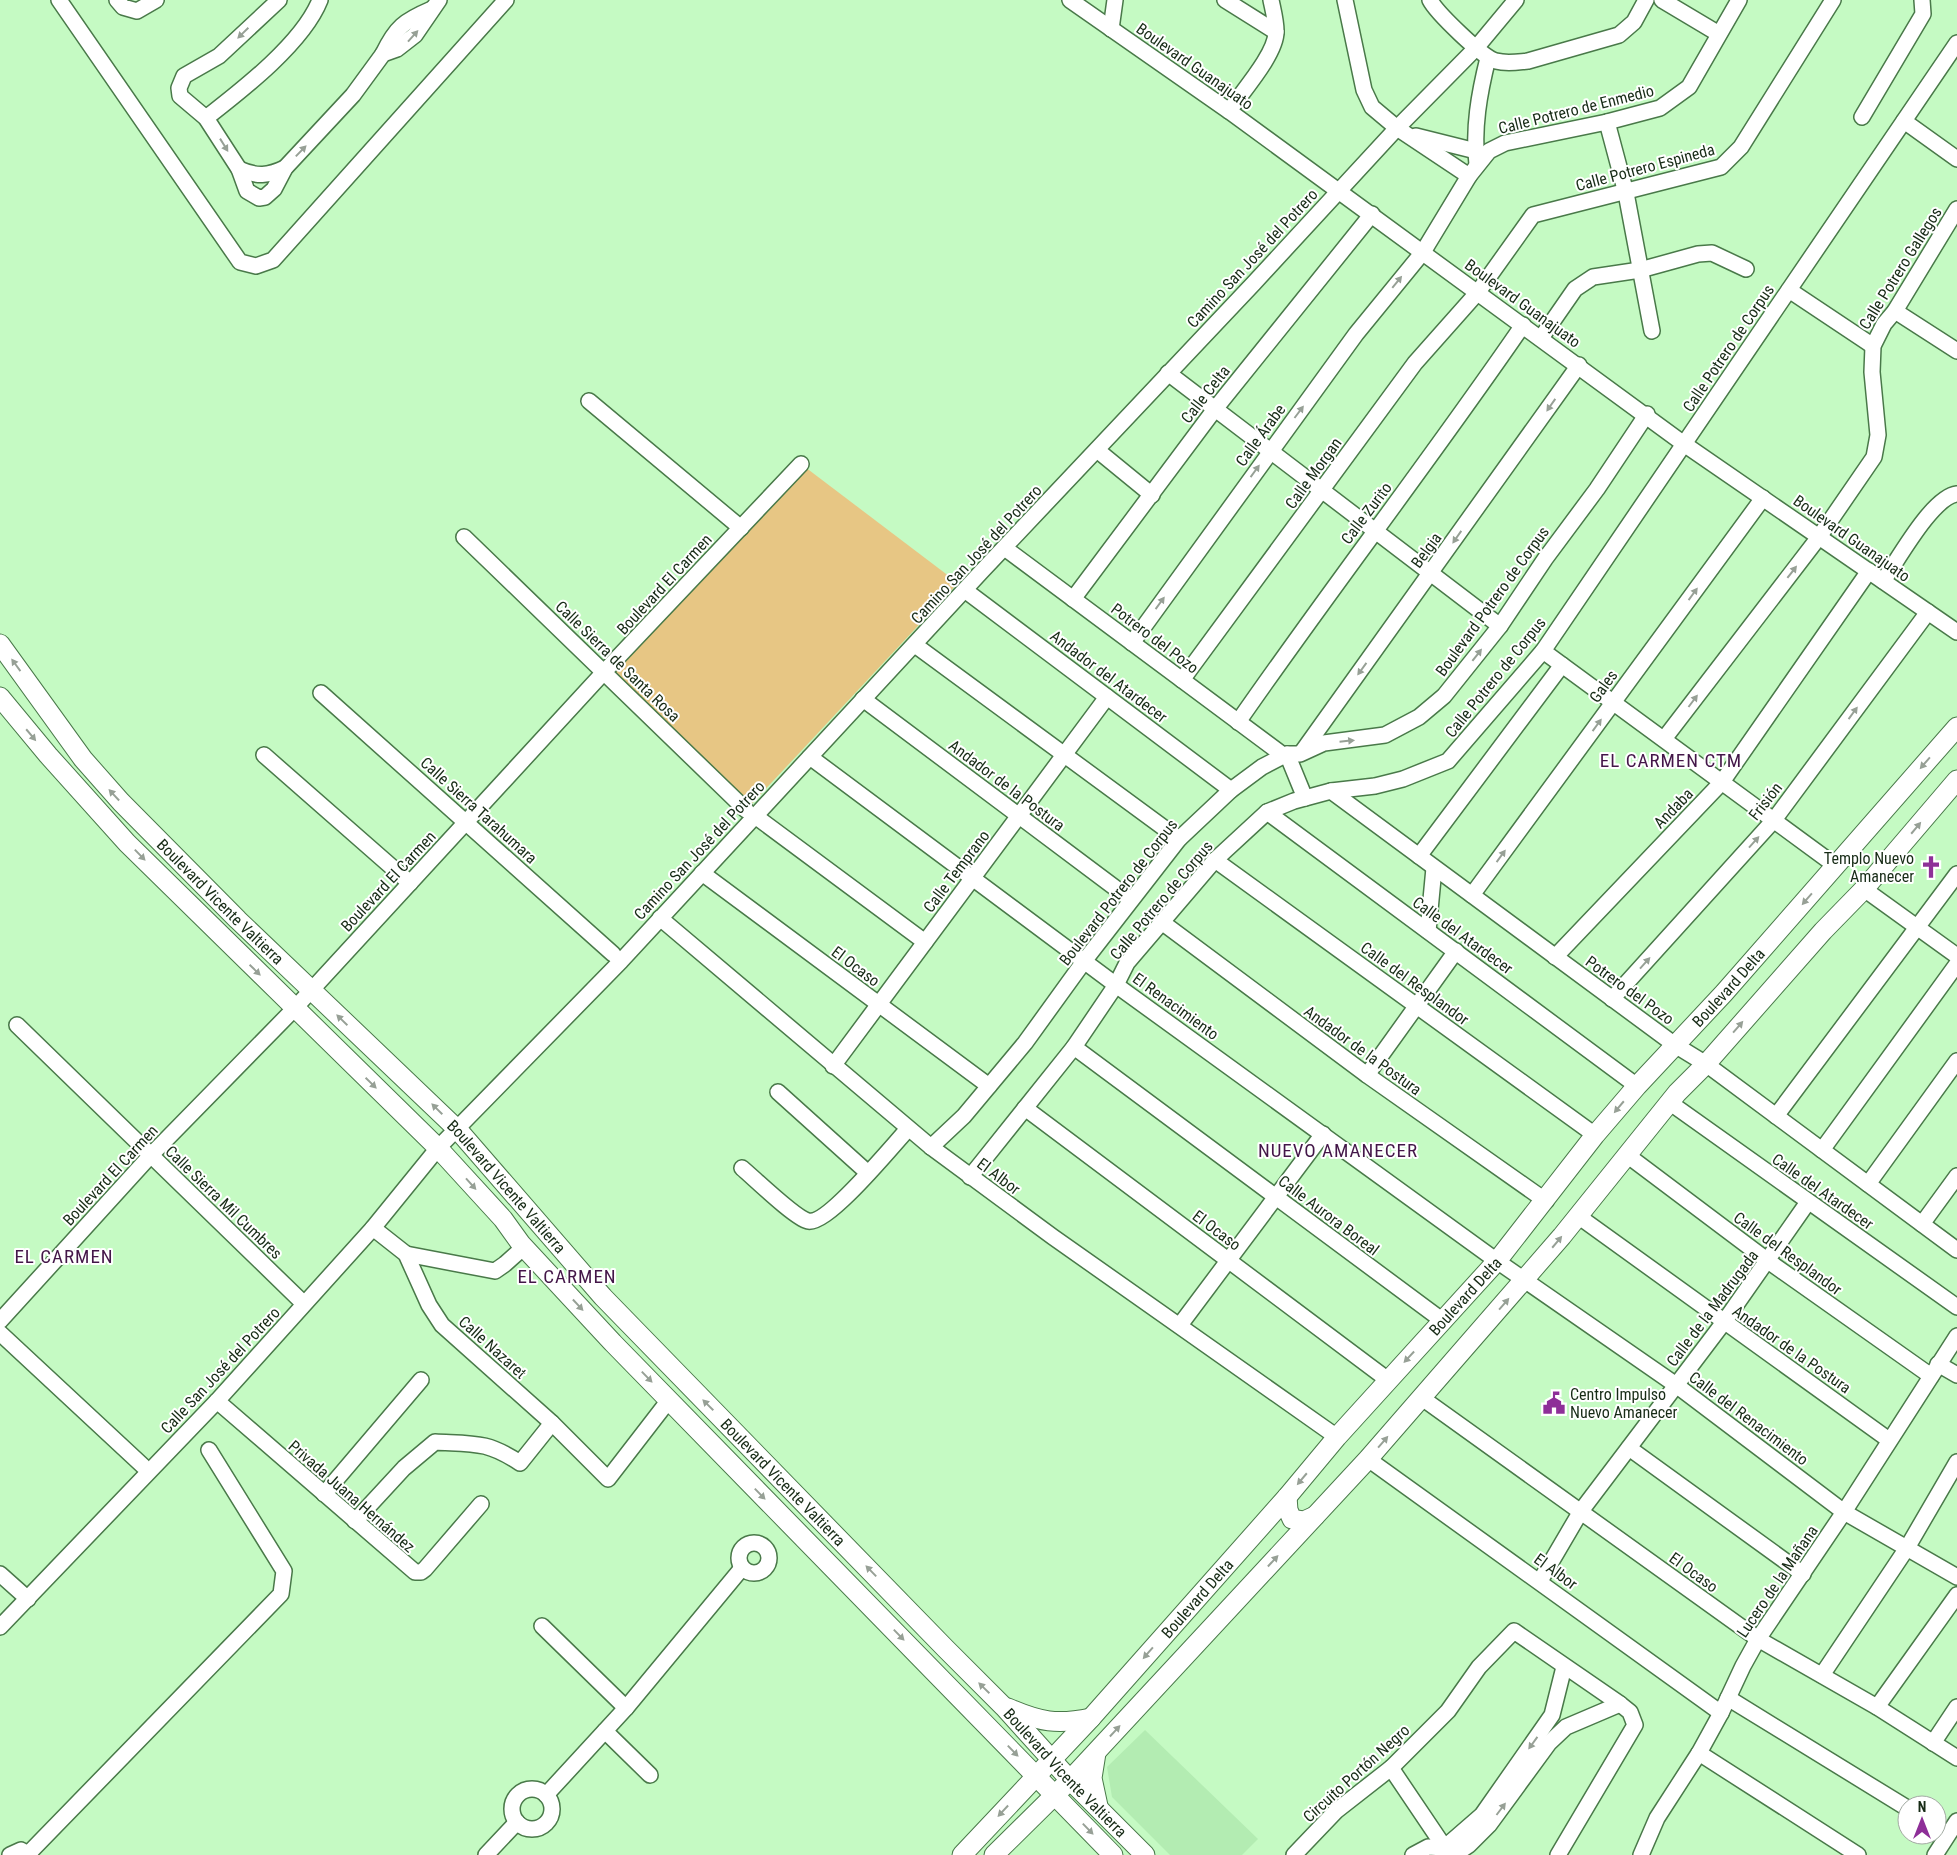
<svg xmlns="http://www.w3.org/2000/svg" width="1957" height="1855" viewBox="0 0 1957 1855" font-family="'Roboto Condensed',sans-serif">
	<rect width="100%" height="100%" fill="#c5fac3"/>
	<path fill="#b3ecb2" d="M1145 1730 1258 1839 1242 1855H1170L1112 1797 1107 1767Z"/>
	<path fill="#e7c684" d="M801 464 958 583 746 810 604 672Z"/>
	<g fill="none" stroke-linecap="round" stroke-linejoin="round">
		<defs>
			<g id="minor">
				<path d="M59 0 240 262 256 266 273 260 506 0"/>
				<path d="M117 0 123 7 137 11 156 0"/>
				<path d="M279 0 219 56 184 76 179 88 180 96 206 118 239 169 247 191 259 198 265 197 274 189 285 168 353 95 383 54 397 49 415 35 439 0"/>
				<path d="M1070 0 1229 111 1684 444 1957 632"/>
				<path d="M1225 0 1276 32"/>
				<path d="M1345 0 1364 90 1372 107 1397 128 1469 176"/>
				<path d="M1430 0C1436 12 1483 58 1496 61 1507 64 1517 62 1528 61L1619 35 1634 22 1646 0"/>
				<path d="M1662 0 1719 34"/>
				<path d="M1111 29 1115 0"/>
				<path d="M383 54C396 27 404 21 432 9"/>
				<path d="M1229 111C1242 92 1277 53 1276 31 1276 21 1273 10 1271 0"/>
				<path d="M1862 117 1923 14 1922 0"/>
				<path d="M206 118C242 90 303 43 320 0"/>
				<path d="M1904 121 1957 159"/>
				<path d="M1607 122 1626 193 1652 331"/>
				<path d="M1416 136 1476 151"/>
				<path d="M1477 165C1473 128 1479 94 1488 58"/>
				<path d="M239 169C257 177 268 176 285 168"/>
				<path d="M1789 290 1873 346"/>
				<path d="M1895 311 1957 351"/>
				<path d="M1541 338 1575 289 1593 277 1640 270 1698 254 1712 253 1746 269"/>
				<path d="M1168 373 1500 626"/>
				<path d="M589 401 741 528"/>
				<path d="M1097 450 1152 495"/>
				<path d="M464 537 746 810"/>
				<path d="M1006 549 1283 755"/>
				<path d="M1883 581C1898 560 1932 497 1957 494"/>
				<path d="M966 591 1231 790"/>
				<path d="M1073 599 1215 409 1372 214"/>
				<path d="M1132 643 1356 334 1423 252 1469 176 1489 151 1505 143 1607 122 1660 108 1689 87 1739 0"/>
				<path d="M915 645 1179 839"/>
				<path d="M1543 651 1836 866"/>
				<path d="M1182 680 1415 363 1478 292 1533 215 1721 167 1741 147 1833 0"/>
				<path d="M321 693 613 954"/>
				<path d="M863 699 1130 899"/>
				<path d="M1238 722C1331 588 1431 459 1523 325"/>
				<path d="M1664 739 1819 537 1874 457 1878 435 1872 372 1873 346 1884 324 1895 311 1957 209"/>
				<path d="M1302 752 1579 365"/>
				<path d="M1287 754 1305 798"/>
				<path d="M264 755 410 883"/>
				<path d="M810 757 1116 985 1497 1261 1676 1385 1844 1512 1957 1577"/>
				<path d="M1331 791 1675 1045 1706 1064 1957 1250"/>
				<path d="M1267 812 1637 1086"/>
				<path d="M755 816 925 942"/>
				<path d="M1419 856 1562 665"/>
				<path d="M1215 860 1595 1135"/>
				<path d="M702 873 989 1086"/>
				<path d="M1864 889 1957 956"/>
				<path d="M1472 895 1763 498"/>
				<path d="M660 918 931 1147 1053 1237 1337 1437"/>
				<path d="M1163 923 1367 1075 1546 1201"/>
				<path d="M1428 931 1434 868"/>
				<path d="M1555 957 1722 782 1869 571"/>
				<path d="M1612 999 1774 820 1928 612"/>
				<path d="M17 1025 299 1299"/>
				<path d="M1074 1047 1443 1321"/>
				<path d="M833 1066 1107 697"/>
				<path d="M1367 1075 1456 951"/>
				<path d="M778 1092 868 1173"/>
				<path d="M1669 1102 1957 1307"/>
				<path d="M1025 1108 1388 1380"/>
				<path d="M1776 1116 1957 874"/>
				<path d="M931 1147 964 1116 1025 1043 1085 960 1179 839 1231 790 1262 767 1287 754H1300L1324 743 1385 735 1419 717 1444 696 1500 626 1545 559 1597 489 1647 414"/>
				<path d="M1822 1150 1957 964"/>
				<path d="M1627 1155 1768 1261 1931 1376"/>
				<path d="M742 1168C755 1179 795 1218 808 1221 828 1225 893 1145 908 1129"/>
				<path d="M970 1177 1074 1047 1116 985 1127 963 1215 860 1267 812 1294 801 1331 791 1375 786 1403 779 1448 761 1543 651 1957 43"/>
				<path d="M1868 1184 1957 1061"/>
				<path d="M1578 1216 1889 1440"/>
				<path d="M1922 1224 1957 1176"/>
				<path d="M373 1228 406 1254 429 1305 442 1325 552 1423 608 1479 669 1400"/>
				<path d="M406 1254 495 1271 505 1264 524 1247"/>
				<path d="M0 1321 151 1155 295 1008 604 672 801 464"/>
				<path d="M1180 1325 1323 1134"/>
				<path d="M0 1333 143 1466"/>
				<path d="M1938 1364 1957 1375"/>
				<path d="M1422 1398 1758 1639 1877 1707 1957 1758"/>
				<path d="M217 1401 415 1572H421L425 1569 481 1504"/>
				<path d="M1629 1448 1803 1574"/>
				<path d="M1368 1459 1721 1713"/>
				<path d="M324 1494 421 1380"/>
				<path d="M355 1521 404 1468 435 1442C474 1444 487 1441 520 1463L552 1423"/>
				<circle cx="754" cy="1558" r="15"/>
				<path d="M0 1574 28 1599"/>
				<path d="M1540 1581 1581 1511 1724 1322 1808 1202"/>
				<path d="M542 1626 626 1708"/>
				<path d="M0 1627 217 1401 373 1228 438 1148 621 961 982 571 1254 283 1397 128 1476 48 1516 0"/>
				<path d="M1822 1675 1907 1548 1957 1462"/>
				<path d="M1728 1698 1907 1808"/>
				<path d="M1877 1707 1957 1595"/>
				<path d="M605 1731 650 1775"/>
				<path d="M1933 1743 1957 1707"/>
				<path d="M1699 1753 1858 1855"/>
				<path d="M1391 1768 1449 1854"/>
				<circle cx="532" cy="1809" r="20"/>
				<path d="M546 1795 626 1708 742 1568"/>
				<path d="M29 1853 281 1594 284 1571 209 1450"/>
				<path d="M10 1855 21 1850 30 1855"/>
				<path d="M486 1855 517 1822"/>
				<path d="M1294 1855 1336 1811 1391 1768 1448 1711 1479 1667 1514 1631 1620 1704 1630 1712 1635 1725 1558 1855"/>
				<path d="M1413 1855 1428 1847 1444 1848 1482 1815 1552 1715 1564 1667"/>
				<path d="M1454 1855 1469 1845 1489 1825 1549 1743 1566 1727 1620 1704"/>
				<path d="M1641 1855 1657 1818 1699 1753 1721 1713 1743 1666 1758 1639 1844 1512 1957 1336"/>
				<path d="M1935 1855 1957 1821"/>
			</g>
			<g id="major">
				<path id="s1" d="M0 644 83 759 121 802 238 920 458 1130 603 1297 946 1649 1004 1707 1070 1780 1145 1855"/>
				<path d="M0 697 48 755 127 843 438 1148 503 1219 521 1244 613 1343 1113 1855"/>
				<path d="M1287 1497 1288 1510 1292 1519 1304 1521 1315 1516"/>
				<path d="M1008 1708C1040 1722 1057 1725 1091 1718"/>
				<path d="M1096 1753 1092 1778 1098 1806"/>
				<path id="s2" d="M962 1855 1091 1718 1287 1497 1337 1437 1497 1261 1595 1135 1637 1086 1724 993 1957 727"/>
				<path d="M994 1855 1070 1780 1368 1459 1562 1236 1677 1093 1706 1064 1823 931 1864 889 1957 780"/>
			</g>
		</defs>
		<use href="#minor" stroke="#497949" stroke-width="18"/>
		<use href="#major" stroke="#497949" stroke-width="21"/>
		<use href="#minor" stroke="#fff" stroke-width="15"/>
		<use href="#major" stroke="#fff" stroke-width="19"/>
	</g>
	<defs><path id="oneway-solid" d="M-6-.8H1V-3.2L6.5 0L1 3.2V.8H-6Z" transform="scale(1.25)"/></defs>
	<g fill="#97a096">
		<use href="#oneway-solid" transform="translate(243 33) rotate(136)"/>
		<use href="#oneway-solid" transform="translate(413 36) rotate(-48)"/>
		<use href="#oneway-solid" transform="translate(224 145) rotate(58)"/>
		<use href="#oneway-solid" transform="translate(301 151) rotate(-46)"/>
		<use href="#oneway-solid" transform="translate(1397 282) rotate(-51)"/>
		<use href="#oneway-solid" transform="translate(1551 405) rotate(125)"/>
		<use href="#oneway-solid" transform="translate(1299 412) rotate(-53)"/>
		<use href="#oneway-solid" transform="translate(1255 471) rotate(-54)"/>
		<use href="#oneway-solid" transform="translate(1457 537) rotate(125)"/>
		<use href="#oneway-solid" transform="translate(1792 572) rotate(-52)"/>
		<use href="#oneway-solid" transform="translate(1693 594) rotate(-54)"/>
		<use href="#oneway-solid" transform="translate(1160 603) rotate(-54)"/>
		<use href="#oneway-solid" transform="translate(1477 655) rotate(-52)"/>
		<use href="#oneway-solid" transform="translate(16 665) rotate(-126)"/>
		<use href="#oneway-solid" transform="translate(1362 669) rotate(126)"/>
		<use href="#oneway-solid" transform="translate(1693 701) rotate(-53)"/>
		<use href="#oneway-solid" transform="translate(1853 713) rotate(-54)"/>
		<use href="#oneway-solid" transform="translate(1597 725) rotate(-54)"/>
		<use href="#oneway-solid" transform="translate(31 735) rotate(50)"/>
		<use href="#oneway-solid" transform="translate(1347 741) rotate(-6)"/>
		<use href="#oneway-solid" transform="translate(1925 763) rotate(131)"/>
		<use href="#oneway-solid" transform="translate(114 795) rotate(-133)"/>
		<use href="#oneway-solid" transform="translate(1916 828) rotate(-50)"/>
		<use href="#oneway-solid" transform="translate(1754 842) rotate(-48)"/>
		<use href="#oneway-solid" transform="translate(140 855) rotate(46)"/>
		<use href="#oneway-solid" transform="translate(1501 856) rotate(-54)"/>
		<use href="#oneway-solid" transform="translate(1807 899) rotate(131)"/>
		<use href="#oneway-solid" transform="translate(1645 963) rotate(-48)"/>
		<use href="#oneway-solid" transform="translate(255 970) rotate(44)"/>
		<use href="#oneway-solid" transform="translate(342 1020) rotate(-136)"/>
		<use href="#oneway-solid" transform="translate(1738 1027) rotate(-49)"/>
		<use href="#oneway-solid" transform="translate(371 1083) rotate(44)"/>
		<use href="#oneway-solid" transform="translate(1619 1107) rotate(130)"/>
		<use href="#oneway-solid" transform="translate(437 1109) rotate(-135)"/>
		<use href="#oneway-solid" transform="translate(471 1184) rotate(48)"/>
		<use href="#oneway-solid" transform="translate(1557 1242) rotate(-50)"/>
		<use href="#oneway-solid" transform="translate(1504 1304) rotate(-49)"/>
		<use href="#oneway-solid" transform="translate(578 1305) rotate(47)"/>
		<use href="#oneway-solid" transform="translate(1409 1357) rotate(133)"/>
		<use href="#oneway-solid" transform="translate(647 1377) rotate(46)"/>
		<use href="#oneway-solid" transform="translate(708 1405) rotate(-135)"/>
		<use href="#oneway-solid" transform="translate(1383 1442) rotate(-49)"/>
		<use href="#oneway-solid" transform="translate(1302 1479) rotate(130)"/>
		<use href="#oneway-solid" transform="translate(760 1494) rotate(46)"/>
		<use href="#oneway-solid" transform="translate(1273 1561) rotate(-47)"/>
		<use href="#oneway-solid" transform="translate(871 1571) rotate(-134)"/>
		<use href="#oneway-solid" transform="translate(899 1635) rotate(46)"/>
		<use href="#oneway-solid" transform="translate(1148 1653) rotate(131)"/>
		<use href="#oneway-solid" transform="translate(984 1688) rotate(-136)"/>
		<use href="#oneway-solid" transform="translate(1115 1731) rotate(-47)"/>
		<use href="#oneway-solid" transform="translate(1533 1743) rotate(126)"/>
		<use href="#oneway-solid" transform="translate(1013 1751) rotate(46)"/>
		<use href="#oneway-solid" transform="translate(1501 1809) rotate(-53)"/>
		<use href="#oneway-solid" transform="translate(1003 1811) rotate(133)"/>
		<use href="#oneway-solid" transform="translate(1088 1829) rotate(46)"/>
	</g>
	<defs>
		<symbol id="church-bare" viewBox="-9 -9 18 18"><path d="M-1.2-6h2.4v3.5h3.3v2.4h-3.3V6h-2.4V-.1h-3.3v-2.4h3.3Z" fill="#8e2f98" stroke="#fff" stroke-width="2.5" paint-order="stroke"/></symbol>
		<symbol id="civic-bare" viewBox="-9 -9 18 18"><path d="M-.6-6.5H3V-4.5H.6V-3L4-1V1h2V6H-6V1h2V-1L-.6-3ZM-1.2 2.5V6h2.4V2.5Z" fill="#8e2f98" stroke="#fff" stroke-width="2.5" paint-order="stroke"/></symbol>
	</defs>
	<g fill-rule="evenodd">
		<use href="#church-bare" x="1915" y="851" width="32" height="32"/>
		<use href="#civic-bare" x="1538" y="1387" width="32" height="32"/>
	</g>
	<g text-anchor="middle" stroke-width="4" stroke-linejoin="round" paint-order="stroke">
		<g font-size="16" fill="#172b16" stroke="#fff">
			<text transform="translate(1195 66) rotate(35)" y="6">Boulevard Guanajuato</text>
			<text transform="translate(1576 109) rotate(-14)" y="6">Calle Potrero de Enmedio</text>
			<text transform="translate(1645 167) rotate(-15)" y="6">Calle Potrero Espineda</text>
			<text transform="translate(1252 258) rotate(-47)" y="6">Camino San José del Potrero</text>
			<text transform="translate(1900 268) rotate(-58)" y="6">Calle Potrero Gallegos</text>
			<text transform="translate(1523 303) rotate(36)" y="6">Boulevard Guanajuato</text>
			<text transform="translate(1728 348) rotate(-56)" y="6">Calle Potrero de Corpus</text>
			<text transform="translate(1205 394) rotate(-52)" y="6">Calle Celta</text>
			<text transform="translate(1260 435) rotate(-54)" y="6">Calle Árabe</text>
			<text transform="translate(1313 473) rotate(-54)" y="6">Calle Morgan</text>
			<text transform="translate(1366 513) rotate(-53)" y="6">Calle Zurito</text>
			<text transform="translate(1852 538) rotate(35)" y="6">Boulevard Guanajuato</text>
			<text transform="translate(1426 550) rotate(-54)" y="6">Belgia</text>
			<text transform="translate(976 554) rotate(-47)" y="6">Camino San José del Potrero</text>
			<text transform="translate(664 584) rotate(-47)" y="6">Boulevard El Carmen</text>
			<text transform="translate(1492 601) rotate(-54)" y="6">Boulevard Potrero de Corpus</text>
			<text transform="translate(1155 638) rotate(37)" y="6">Potrero del Pozo</text>
			<text transform="translate(618 661) rotate(44)" y="6">Calle Sierra de Santa Rosa</text>
			<text transform="translate(1109 676) rotate(37)" y="6">Andador del Atardecer</text>
			<text transform="translate(1495 677) rotate(-51)" y="6">Calle Potrero de Corpus</text>
			<text transform="translate(1603 686) rotate(-54)" y="6">Gales</text>
			<text transform="translate(1007 785) rotate(37)" y="6">Andador de la Postura</text>
			<text transform="translate(1765 801) rotate(-52)" y="6">Frisión</text>
			<text transform="translate(1673 808) rotate(-46)" y="6">Andaba</text>
			<text transform="translate(479 810) rotate(42)" y="6">Calle Sierra Tarahumara</text>
			<text transform="translate(699 850) rotate(-47)" y="6">Camino San José del Potrero</text>
			<text transform="translate(956 871) rotate(-53)" y="6">Calle Temprano</text>
			<text transform="translate(388 881) rotate(-47)" y="6">Boulevard El Carmen</text>
			<text transform="translate(1118 892) rotate(-52)" y="6">Boulevard Potrero de Corpus</text>
			<text transform="translate(1161 900) rotate(-50)" y="6">Calle Potrero de Corpus</text>
			<text dy="6" stroke="none"><textPath href="#s1" startOffset="340">Boulevard Vicente Valtierra</textPath></text>
			<text transform="translate(1463 935) rotate(36)" y="6">Calle del Atardecer</text>
			<text transform="translate(856 966) rotate(37)" y="6">El Ocaso</text>
			<text transform="translate(1415 983) rotate(36)" y="6">Calle del Resplandor</text>
			<text dy="6" stroke="none"><textPath href="#s2" startOffset="1158">Boulevard Delta</textPath></text>
			<text transform="translate(1630 990) rotate(36)" y="6">Potrero del Pozo</text>
			<text transform="translate(1176 1006) rotate(36)" y="6">El Renacimiento</text>
			<text transform="translate(1363 1050) rotate(36)" y="6">Andador de la Postura</text>
			<text transform="translate(110 1175) rotate(-47)" y="6">Boulevard El Carmen</text>
			<text transform="translate(999 1176) rotate(37)" y="6">El Albor</text>
			<text dy="6" stroke="none"><textPath href="#s1" startOffset="744">Boulevard Vicente Valtierra</textPath></text>
			<text transform="translate(1823 1191) rotate(35)" y="6">Calle del Atardecer</text>
			<text transform="translate(224 1202) rotate(44)" y="6">Calle Sierra Mil Cumbres</text>
			<text transform="translate(1329 1215) rotate(37)" y="6">Calle Aurora Boreal</text>
			<text transform="translate(1217 1230) rotate(37)" y="6">El Ocaso</text>
			<text transform="translate(1788 1253) rotate(36)" y="6">Calle del Resplandor</text>
			<text dy="6" stroke="none"><textPath href="#s2" startOffset="752">Boulevard Delta</textPath></text>
			<text transform="translate(1712 1308) rotate(-53)" y="6">Calle de la Madrugada</text>
			<text transform="translate(493 1347) rotate(42)" y="6">Calle Nazaret</text>
			<text transform="translate(1792 1349) rotate(35)" y="6">Andador de la Postura</text>
			<text transform="translate(220 1370) rotate(-47)" y="6">Calle San José del Potrero</text>
			<text transform="translate(1749 1418) rotate(37)" y="6">Calle del Renacimiento</text>
			<text dy="6" stroke="none"><textPath href="#s1" startOffset="1149">Boulevard Vicente Valtierra</textPath></text>
			<text transform="translate(352 1496) rotate(41)" y="6">Privada Juana Hernández</text>
			<text transform="translate(1556 1571) rotate(36)" y="6">El Albor</text>
			<text transform="translate(1694 1572) rotate(36)" y="6">El Ocaso</text>
			<text transform="translate(1777 1581) rotate(-56)" y="6">Lucero de la Mañana</text>
			<text dy="6" stroke="none"><textPath href="#s2" startOffset="348">Boulevard Delta</textPath></text>
			<text dy="6" stroke="none"><textPath href="#s1" startOffset="1554">Boulevard Vicente Valtierra</textPath></text>
			<text transform="translate(1356 1773) rotate(-42)" y="6">Circuito Portón Negro</text>
		</g>
		<g font-size="16" fill="#172b16" stroke="#fff" text-anchor="end">
			<text x="1914" y="864">Templo Nuevo<tspan x="1914" dy="18">Amanecer</tspan></text>
			<text x="1570" y="1400" text-anchor="start">Centro Impulso<tspan x="1570" dy="18">Nuevo Amanecer</tspan></text>
		</g>
		<g font-size="19" letter-spacing="1" fill="#431648" stroke="#fff">
			<text x="1671" y="767">EL CARMEN CTM</text>
			<text x="1338" y="1157">NUEVO AMANECER</text>
			<text x="64" y="1263">EL CARMEN</text>
			<text x="567" y="1283">EL CARMEN</text>
		</g>
	</g>
	<g transform="translate(1922 1820)"><circle r="24" fill="#ffffff" stroke="#a2aaa2"/>
	<path d="M0-4L9 19L0 12L-9 19Z" fill="#8e2f98"/>
	<text y="-8" font-size="14" font-weight="bold" text-anchor="middle" fill="#172b16">N</text>
	</g>
</svg>
